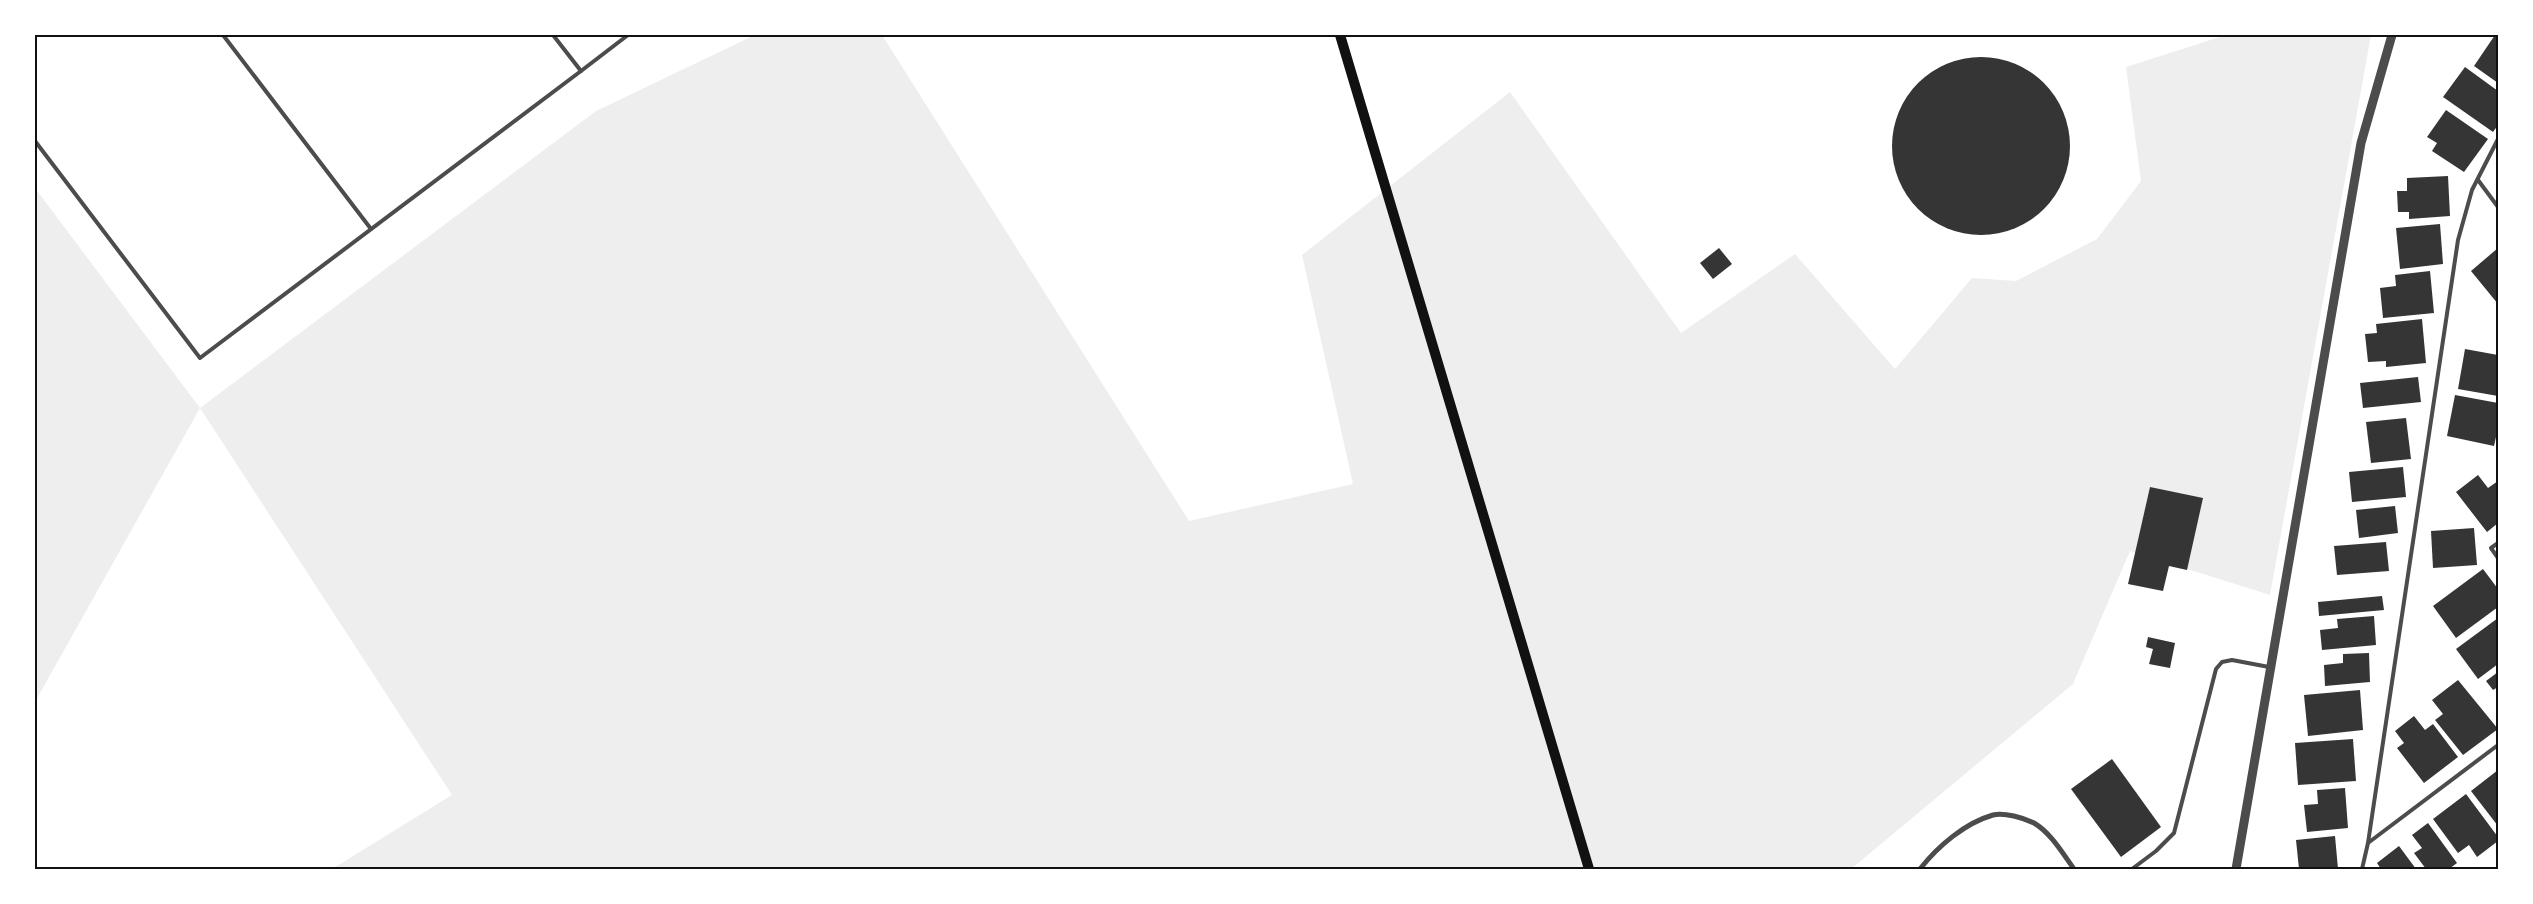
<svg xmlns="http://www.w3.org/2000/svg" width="2533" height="904" viewBox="0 0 2533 904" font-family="'Golos Text',sans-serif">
	<rect width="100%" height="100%" fill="#fff"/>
	<path fill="#eee" d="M755 35H882L1189 521 1353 484 1302 255 1510 92 1681 333 1795 254 1895 369 1972 278 2016 281 2097 239 2141 181 2126 67 2226 35H2371L2270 595 2130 551 2073 684 1851 869H332L452 795 200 408 35 702V188L200 408 596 111Z"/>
	<g fill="#353535">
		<path d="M2495 35 2498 37V83L2474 66Z"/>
		<circle cx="1981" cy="146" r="89"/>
		<path d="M2465 67 2498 91V125L2493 132 2443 97Z"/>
		<path d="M2446 110 2488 139 2464 172 2432 151 2437 143 2427 137Z"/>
		<path d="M2448 176 2450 216 2409 219V212H2398L2397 191H2407V178Z"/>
		<path d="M2440 224 2443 264 2400 269 2396 228Z"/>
		<path d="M1719 248 1732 264 1713 279 1700 263Z"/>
		<path d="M2498 248V304L2471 271Z"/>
		<path d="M2430 271 2434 313 2383 318 2380 288 2396 286 2395 275Z"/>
		<path d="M2422 319 2426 363 2386 367V361L2368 362 2365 334 2377 333 2376 324Z"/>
		<path d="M2465 349 2498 355 2496 369H2498V396L2458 389Z"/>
		<path d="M2418 377 2421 402 2363 408 2360 383Z"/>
		<path d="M2455 395 2498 403V428L2494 446 2447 436Z"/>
		<path d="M2406 418 2411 459 2371 463 2366 422Z"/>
		<path d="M2403 467 2406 497 2352 502 2349 472Z"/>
		<path d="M2478 475 2488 488 2498 481V523L2487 532 2456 492Z"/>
		<path d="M2150 487 2203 498 2187 570 2169 566 2163 591 2128 584Z"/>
		<path d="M2395 506 2398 533 2359 538 2356 510Z"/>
		<path d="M2474 528 2477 565 2433 568 2431 531Z"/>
		<path d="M2386 542 2389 571 2337 575 2334 546Z"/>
		<path d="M2483 569 2498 589V607L2456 638 2433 606Z"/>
		<path d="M2382 596 2384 610 2319 616 2318 602Z"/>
		<path d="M2374 616 2376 645 2322 650 2320 630 2338 628 2337 619Z"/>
		<path d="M2498 618V664L2478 679 2456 649Z"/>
		<path d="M2148 637 2175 643 2170 668 2149 664 2153 649 2146 647Z"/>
		<path d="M2369 653 2370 682 2325 686 2324 665 2343 663V654Z"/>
		<path d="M2498 672V687L2493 690 2486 681Z"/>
		<path d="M2458 680 2498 729 2463 755 2435 720 2443 714 2432 700Z"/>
		<path d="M2360 690 2363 730 2308 736 2304 695Z"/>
		<path d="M2414 716 2425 730 2433 724 2458 757 2424 783 2397 748 2404 743 2395 731Z"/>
		<path d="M2353 739 2356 781 2298 785 2295 743Z"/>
		<path d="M2112 759 2161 827 2121 857 2071 789Z"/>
		<path d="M2498 770V826L2471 791Z"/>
		<path d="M2345 788 2348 828 2307 832 2304 805 2318 804 2317 790Z"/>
		<path d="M2466 794 2498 837V841L2477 857 2469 845 2458 853 2433 819Z"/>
		<path d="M2428 823 2457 863 2449 869H2426L2414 853 2422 848 2412 835Z"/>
		<path d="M2335 836 2338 869H2299L2296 840Z"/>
		<path d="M2399 846 2416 869H2381L2377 863Z"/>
	</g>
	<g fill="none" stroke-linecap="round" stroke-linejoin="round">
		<g stroke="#4c4c4c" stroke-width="4">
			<path d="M223 35 371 229"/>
			<path d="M581 71 628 35"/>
			<path d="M35 141 200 358 581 71 553 35"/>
			<path d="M2478 180 2498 207"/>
			<path d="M2498 543 2491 548 2498 558"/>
			<path d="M2368 843 2498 745"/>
			<path d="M2132 869 2156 851 2174 833 2216 669 2222 662 2232 660 2269 667"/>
			<path d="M2362 869 2368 843 2458 240 2472 190 2498 139"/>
		</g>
		<path stroke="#4c4c4c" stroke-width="5" d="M1920 869C1938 846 1965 823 1993 815 2004 812 2024 818 2034 823 2051 833 2063 854 2074 869"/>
		<path stroke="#4c4c4c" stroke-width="9" d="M2236 869 2361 143 2392 35"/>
		<path stroke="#111" stroke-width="10" d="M1340 35 1589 869"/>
	</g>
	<rect width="2533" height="904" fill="none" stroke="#ffffff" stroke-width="72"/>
	<rect x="36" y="36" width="2461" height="832" fill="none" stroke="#111" stroke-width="2"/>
</svg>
